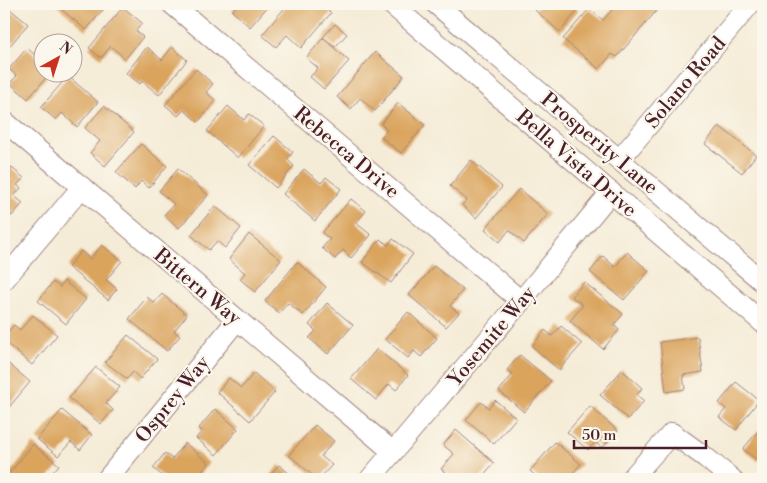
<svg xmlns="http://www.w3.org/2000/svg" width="767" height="483" viewBox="0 0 767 483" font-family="'Libre Bodoni',serif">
	<rect width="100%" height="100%" fill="#fbf7ec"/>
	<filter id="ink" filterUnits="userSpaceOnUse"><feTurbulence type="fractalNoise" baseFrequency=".02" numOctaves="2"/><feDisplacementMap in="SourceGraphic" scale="10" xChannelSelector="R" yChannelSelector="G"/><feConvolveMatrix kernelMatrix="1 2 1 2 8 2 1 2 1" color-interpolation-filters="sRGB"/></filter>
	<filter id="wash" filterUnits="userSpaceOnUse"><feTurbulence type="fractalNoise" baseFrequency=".0096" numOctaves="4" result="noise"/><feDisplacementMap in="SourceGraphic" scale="20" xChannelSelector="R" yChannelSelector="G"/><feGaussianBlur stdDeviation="1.12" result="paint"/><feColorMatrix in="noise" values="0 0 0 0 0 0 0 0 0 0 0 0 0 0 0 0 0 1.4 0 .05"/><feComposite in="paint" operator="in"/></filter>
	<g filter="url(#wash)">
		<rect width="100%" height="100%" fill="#f5ecd7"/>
		<g id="blocks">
			<g fill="#daa45d">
				<path d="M4 4 28 24 4 53Z"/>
				<path d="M55 4H108L86 30Z"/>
				<path d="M238 4H270L250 27 232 11Z"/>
				<path d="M288 4H320L331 13 301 48 287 35 276 47 262 35Z"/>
				<path d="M540 4H571L578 10 560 32 535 10Z"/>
				<path d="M617 4H651L658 9 617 57 612 54 599 69 563 39 589 9 603 20Z"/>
				<path d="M123 7 142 23 136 31 143 37 125 59 111 46 101 58 89 48Z"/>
				<path d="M335 24 347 34 335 47 323 37Z"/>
				<path d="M323 38 349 61 324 89 310 77 318 68 306 58Z"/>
				<path d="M147 47 162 60 172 47 187 60 159 95 142 81 140 84 126 73Z"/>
				<path d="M27 48 42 61V72H51L28 99 10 83 17 76 9 69Z"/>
				<path d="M375 52 404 76 375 111 360 98 351 109 337 97Z"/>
				<path d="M196 69 213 84 206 92 216 101 198 122 184 110 178 116 165 105Z"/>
				<path d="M68 76 98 102 77 127 62 113 56 120 41 107Z"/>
				<path d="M398 103 425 125 401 153 381 137 387 130 381 124Z"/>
				<path d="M104 106 134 132 105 166 90 153 100 141 85 128Z"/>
				<path d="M228 106 244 120 249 114 264 126 238 158 207 131Z"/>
				<path d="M719 126 756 155 742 173 705 144Z"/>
				<path d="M274 136 293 152 287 159 294 166 276 188 249 165Z"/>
				<path d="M141 144 167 166 149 188 141 181 135 189 116 172Z"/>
				<path d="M471 160 502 187 476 218 462 205 467 200 450 186Z"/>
				<path d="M6 163 24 178 17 185 21 188 14 196 23 203 12 216 4 209V166Z"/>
				<path d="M178 169 208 195 179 228 164 215 174 204 159 191Z"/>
				<path d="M304 169 321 183 326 177 341 189 315 221 283 194Z"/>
				<path d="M519 189 548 214 524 243 509 230 500 242 485 229Z"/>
				<path d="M351 199 366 211 356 223 371 235 351 258 343 250 335 259 322 248 330 239 322 233Z"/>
				<path d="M215 206 241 228 225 248 217 241 209 250 191 235Z"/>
				<path d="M249 234 281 260 255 292 240 279 245 273 229 259Z"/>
				<path d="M380 239 388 245 393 239 413 254 391 283 362 262Z"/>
				<path d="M102 245 122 261 106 280 117 289 108 300 68 267 81 251 90 259Z"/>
				<path d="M627 252 649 271 624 300 590 272 603 256 615 267Z"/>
				<path d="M297 262 326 287 303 315 288 303 279 313 265 301Z"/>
				<path d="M434 266 463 290 450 306 459 313 446 327 409 295Z"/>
				<path d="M64 281 86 299 66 324 38 301 53 282 60 287Z"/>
				<path d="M584 282 623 314 614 325 619 330 603 349 570 321 583 305 572 297Z"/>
				<path d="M162 294 187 315 174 331 180 336 167 351 129 319 147 297 154 303Z"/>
				<path d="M327 303 353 325 328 354 309 338 316 331 309 325Z"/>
				<path d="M408 312 437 338 421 357 414 351 408 358 385 339Z"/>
				<path d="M33 315 57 335 32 365 4 341V336L14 325 20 330Z"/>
				<path d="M561 326 582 344 559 370 532 346 545 330 552 336Z"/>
				<path d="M128 335 157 359 140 379 133 372 127 379 105 362Z"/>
				<path d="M698 337 703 372 683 375 685 389 666 392 660 342Z"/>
				<path d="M377 349 408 375 396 390 389 384 376 400 351 379Z"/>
				<path d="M520 355 551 381 524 412 499 391 513 374 507 370Z"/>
				<path d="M4 360 30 382 5 412 4 411Z"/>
				<path d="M96 367 120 387 106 403 113 410 101 424 69 398Z"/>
				<path d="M622 370 642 388 637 395 644 401 628 419 600 395Z"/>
				<path d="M254 373 275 392 250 421 217 392 229 378 241 388Z"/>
				<path d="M736 382 759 400 736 430 719 417 726 409 719 403Z"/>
				<path d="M495 400 516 418 494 444 466 420 481 402 489 408Z"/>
				<path d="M590 406 618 431 602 448 595 442 588 450 567 432Z"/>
				<path d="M215 409 238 429 216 455 196 438 202 431 199 428Z"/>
				<path d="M62 410 92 435 80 450 71 442 58 456 37 439Z"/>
				<path d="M315 425 334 441 321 456 332 465 319 479H317L289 455Z"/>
				<path d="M763 425V455L758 461 743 449Z"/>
				<path d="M456 430 494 463 480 479H454L441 469 454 454 443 445Z"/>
				<path d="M555 442 581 464 568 479H539L530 471Z"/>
				<path d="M185 443 209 463 196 479H166L153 468 165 453 172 459Z"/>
				<path d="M33 444 59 465 47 479H12L7 476Z"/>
				<path d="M279 465 296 479H266Z"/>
			</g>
		</g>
	</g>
	<g filter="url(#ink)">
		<use href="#blocks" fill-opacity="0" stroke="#a08681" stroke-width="1"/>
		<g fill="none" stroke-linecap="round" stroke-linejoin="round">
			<defs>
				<g id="street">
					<path d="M172 4 521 301"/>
					<path d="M391 4 763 323"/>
					<path d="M436 4 763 282"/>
					<path d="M4 121 393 452"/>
					<path d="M620 159 750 4"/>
					<path d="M4 280 82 187"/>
					<path d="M107 479 237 320"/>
					<path d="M370 479 521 301 611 192"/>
					<path d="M631 479 672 433 705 457 732 479"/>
				</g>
			</defs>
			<use href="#street" stroke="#a08681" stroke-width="22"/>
			<use href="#street" stroke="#fff" stroke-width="20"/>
		</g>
	</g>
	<g text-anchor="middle" stroke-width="4.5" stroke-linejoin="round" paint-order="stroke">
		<g font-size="20" fill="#4a1f2b" stroke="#fbf7ec">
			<text transform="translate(685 82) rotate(-50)" y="7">Solano Road</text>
			<text transform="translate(600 143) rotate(40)" y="7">Prosperity Lane</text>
			<text transform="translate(347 152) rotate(40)" y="7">Rebecca Drive</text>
			<text transform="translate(577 163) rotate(41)" y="7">Bella Vista Drive</text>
			<text transform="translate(198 286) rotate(40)" y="7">Bittern Way</text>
			<text transform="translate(491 336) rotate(-50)" y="7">Yosemite Way</text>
			<text transform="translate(172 399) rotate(-51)" y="7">Osprey Way</text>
		</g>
	</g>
	<rect width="767" height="483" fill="none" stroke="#fbf7ec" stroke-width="20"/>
	<g transform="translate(58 58) rotate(39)"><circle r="24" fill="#fbf7ec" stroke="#b4a19f"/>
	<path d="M0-4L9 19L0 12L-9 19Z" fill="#c8321e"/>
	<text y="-8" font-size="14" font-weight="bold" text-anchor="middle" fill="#4a1f2b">N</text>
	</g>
	<path d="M574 440v8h132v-8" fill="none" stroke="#4a1f2b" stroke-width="2.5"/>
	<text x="582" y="440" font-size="15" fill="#4a1f2b" stroke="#fbf7ec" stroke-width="4" paint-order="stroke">50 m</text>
</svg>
